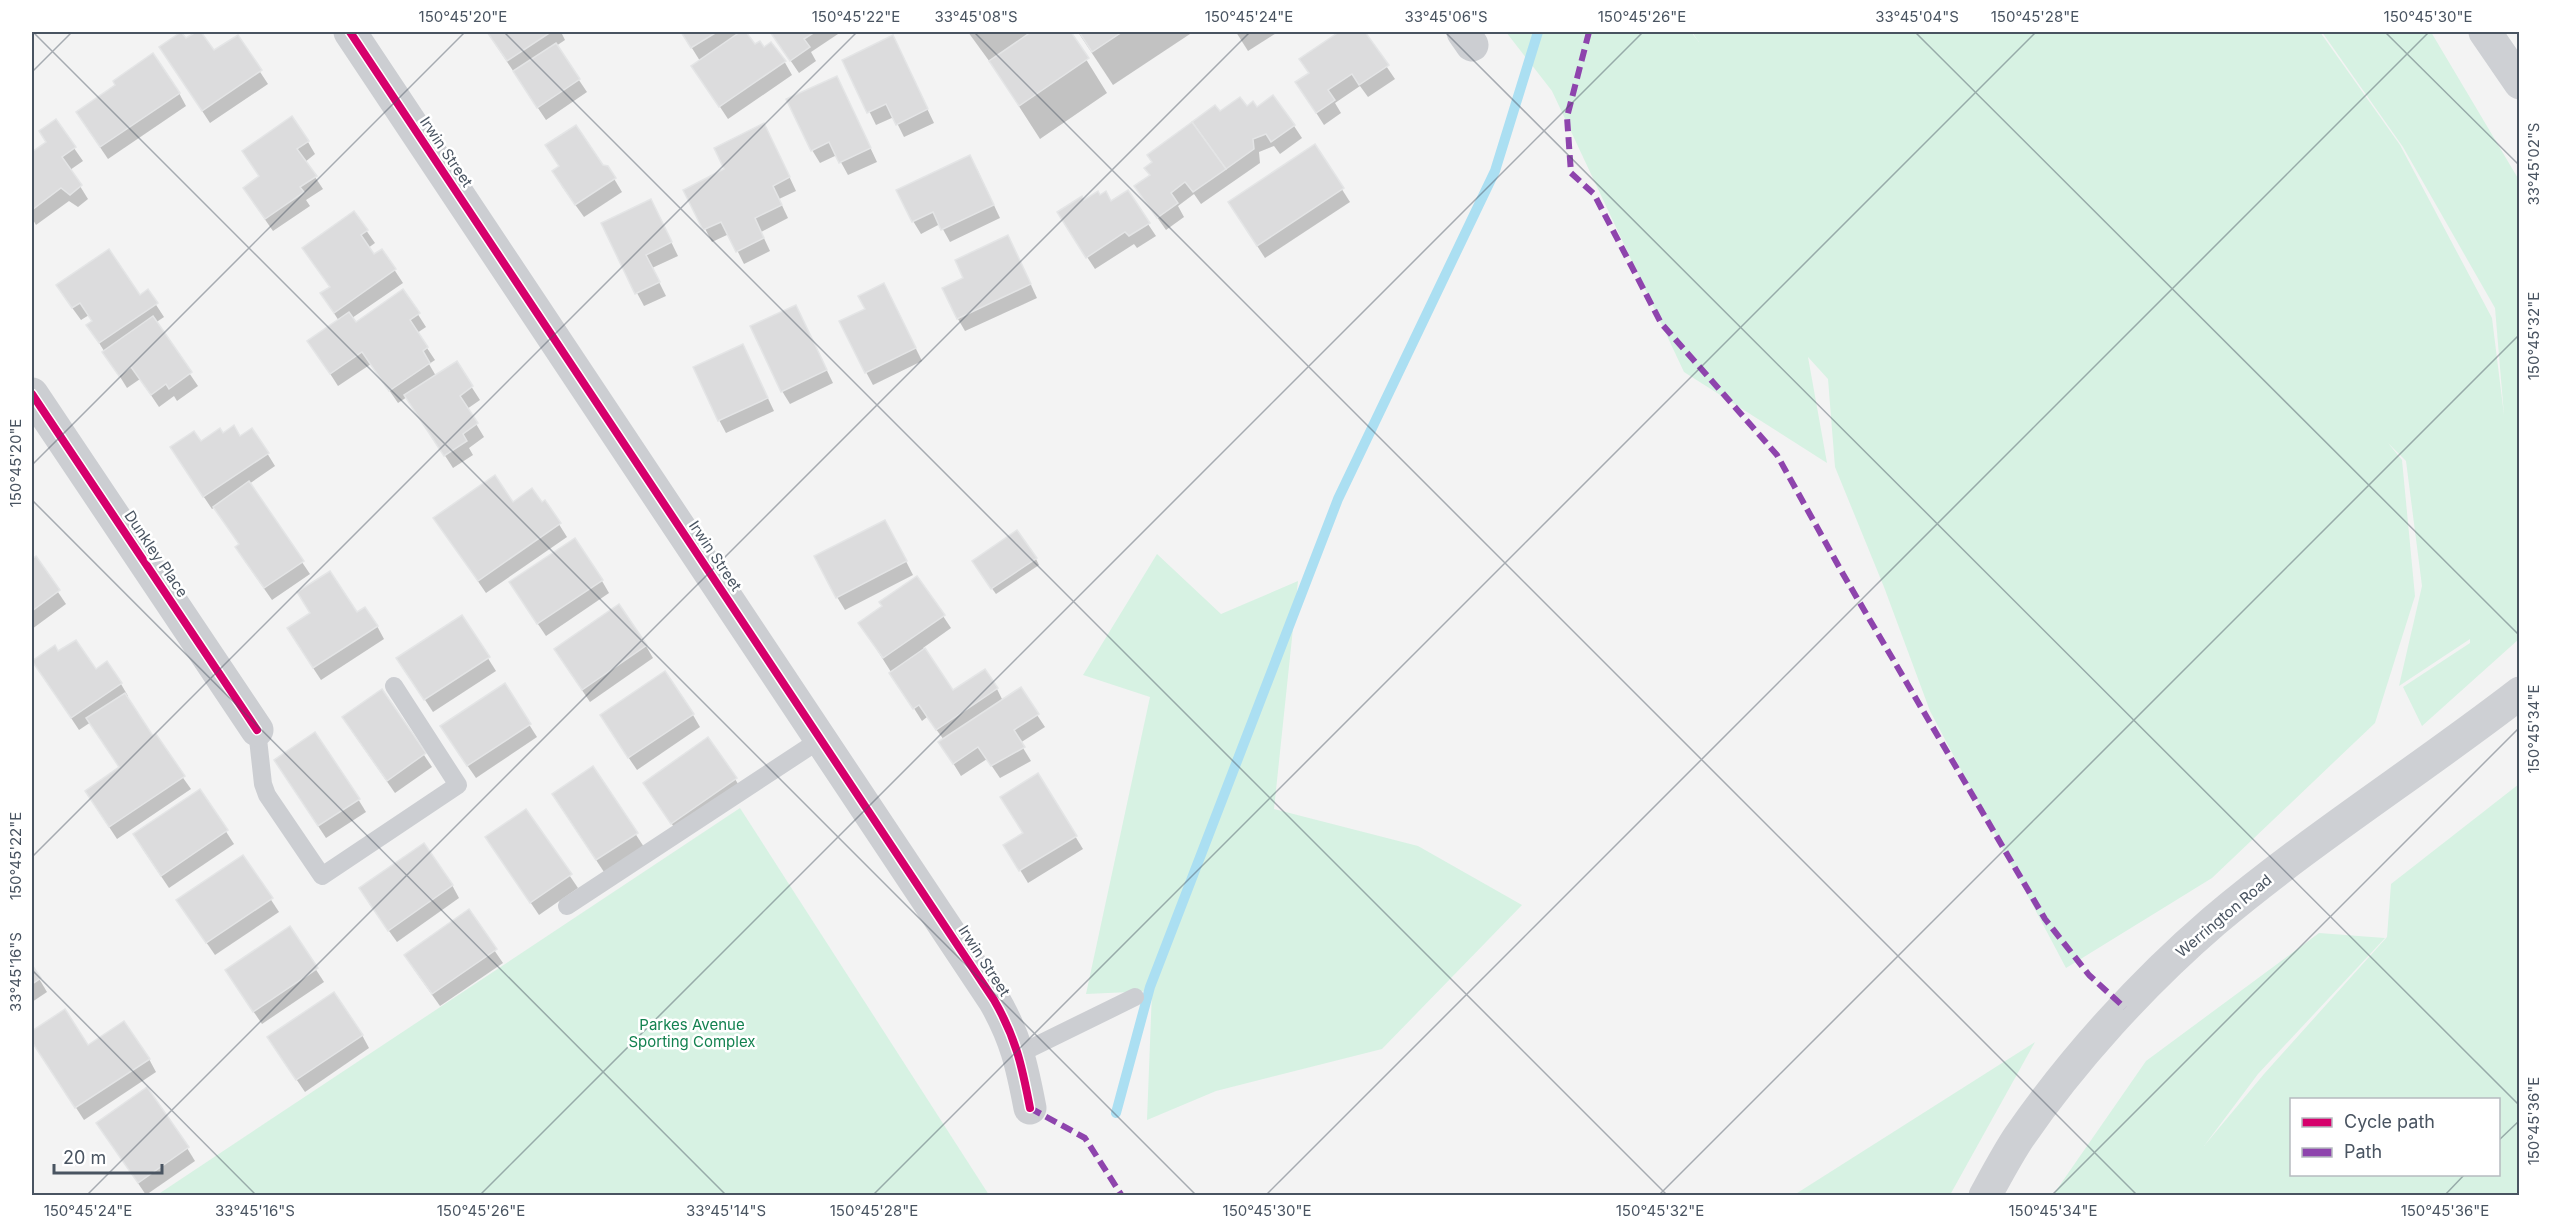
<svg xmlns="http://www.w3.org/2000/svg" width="2551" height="1227" viewBox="0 0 2551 1227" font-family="Inter,sans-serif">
	<rect width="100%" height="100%" fill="#f3f3f3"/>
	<g fill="#d7f2e3" fill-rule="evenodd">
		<path d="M1506 32H1691L1699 42 1692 32H2320L2400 145 2492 318 2504 415 2495 308 2403 147 2322 32H2431L2519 180V639L2422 726 2403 687 2470 643V639L2399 686 2422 586 2406 461 2388 443 2402 460 2415 596 2375 723 2212 878 2066 968 1930 711 1884 587 1835 467 1828 379 1808 357 1827 463 1684 372 1552 91Z"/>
		<path d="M1157 554 1221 614 1298 581 1274 809 1418 846 1522 905 1382 1049 1216 1091 1147 1120 1152 991 1086 994 1150 697 1083 675Z"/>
		<path d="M2519 784V1195H2053L2146 1061 2319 933 2385 938 2258 1074 2204 1146 2264 1074 2387 937 2391 884ZM2292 1100H2498V1174H2292Z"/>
		<path d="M740 808 989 1195H157Z"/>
		<path d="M2035 1042 1950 1195H1794Z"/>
	</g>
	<g fill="#0003">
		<path d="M200 32 214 52 237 37 268 84 210 123 161 48 186 40Z"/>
		<path d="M487 32H561L565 40 556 46 587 92 546 120Z"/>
		<path d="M682 32H744L755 46 779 52 792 75 728 119 693 66 700 61Z"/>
		<path d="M771 32H841L811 52 816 61 799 73Z"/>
		<path d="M968 32H1069L1107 93 1040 139 995 69Z"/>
		<path d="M1078 32H1193L1113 85Z"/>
		<path d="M1236 32H1278L1248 51Z"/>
		<path d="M1342 32H1363L1395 79 1368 97 1360 86 1335 103 1341 113 1324 125 1297 83 1310 74 1301 59Z"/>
		<path d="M899 50 934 123 904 137 894 117 876 125 844 60Z"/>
		<path d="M117 85 179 93 186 106 108 159 85 125Z"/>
		<path d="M843 90 877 162 848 175 837 155 820 163 812 150Z"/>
		<path d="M1246 108 1257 109 1294 126 1302 138 1280 154 1274 146 1259 152 1260 163 1201 204 1194 194 1178 206 1184 217 1166 230 1136 187 1220 113Z"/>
		<path d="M55 121 83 161 70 170 88 199 78 207 69 201 36 225 32 218V154L47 143Z"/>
		<path d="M771 138 796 191 779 199 788 218 761 232 770 251 744 264 729 234 712 242 685 190 727 170Z"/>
		<path d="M308 142 315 154 305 162 323 189 306 200 310 206 273 231 252 201 260 178 244 152Z"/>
		<path d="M1315 147 1350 202 1265 258 1237 215Z"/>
		<path d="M602 166 607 167 622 192 584 217 561 185Z"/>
		<path d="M977 169 1000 218 950 242 940 224 921 234 913 221Z"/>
		<path d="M651 201 678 256 652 268 666 296 644 306 637 293Z"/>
		<path d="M1084 202 1111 203 1148 224 1156 236 1137 248 1134 244 1095 269 1066 225Z"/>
		<path d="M354 213 375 243 368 248 374 256 382 251 403 283 352 318 356 324 403 291 426 327 417 333 435 360 429 364 436 376 456 363 480 400 467 409 484 437 469 448 473 455 453 468 407 397 398 403 371 364 338 386 309 341 339 321 330 307 331 288 304 249Z"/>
		<path d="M1015 250 1037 298 965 331 958 319Z"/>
		<path d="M147 291 164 317 155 323 198 386 177 401 174 396 159 407 140 379 127 388 96 338 93 322 89 315 81 320 65 298 140 297Z"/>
		<path d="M891 298 922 361 873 385 866 372Z"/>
		<path d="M796 307 833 383 790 404 782 391Z"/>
		<path d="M743 346 774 411 726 433 719 420Z"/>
		<path d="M223 435 240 438 267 453 275 466 249 484 310 574 272 600 244 560 240 545 215 507 212 509 179 460 200 443Z"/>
		<path d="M545 502 567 537 486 593 435 519 513 504H541Z"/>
		<path d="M892 534 913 575 845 610 837 597Z"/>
		<path d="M35 558 66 604 32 629V561Z"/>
		<path d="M1036 559 1039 565 996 594 977 568Z"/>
		<path d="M602 581 609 593 546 636 519 596Z"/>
		<path d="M356 614 377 626 384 639 321 680 296 642Z"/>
		<path d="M943 616 951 628 923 648 953 692 997 689 1003 701 1037 715 1045 727 1020 743 1031 761 1000 778 987 759 961 776 948 755 944 740 927 717 922 721 860 623Z"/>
		<path d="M462 617 496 671 433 712 406 671Z"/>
		<path d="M646 646 653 658 590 702 563 662Z"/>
		<path d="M58 654 121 684 128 696 126 698 191 789 117 839 94 804 121 768 91 722 79 730 34 662Z"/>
		<path d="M504 685 537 737 476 778 449 739Z"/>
		<path d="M381 691 432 767 395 793 351 730Z"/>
		<path d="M693 715 700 727 637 770 609 729Z"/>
		<path d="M593 769 644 847 604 872 561 807Z"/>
		<path d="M283 773 358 799 366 812 326 838Z"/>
		<path d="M735 779 743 792 680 836 653 796Z"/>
		<path d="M200 791 234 844 169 888 142 848Z"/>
		<path d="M526 811 578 888 539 915 495 850Z"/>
		<path d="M1075 836 1083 849 1028 883 1005 845Z"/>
		<path d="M243 857 279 912 215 955 186 913Z"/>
		<path d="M452 885 459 898 397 942 368 902Z"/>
		<path d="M468 912 503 963 440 1006 413 968Z"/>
		<path d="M289 928 324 982 262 1024 234 983Z"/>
		<path d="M32 967 47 992 32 1002Z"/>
		<path d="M64 1011 88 1047 149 1059 156 1072 84 1120 32 1040V1033Z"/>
		<path d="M362 1035 369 1048 305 1092 277 1051Z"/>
		<path d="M106 1136 187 1148 195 1161 146 1195Z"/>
	</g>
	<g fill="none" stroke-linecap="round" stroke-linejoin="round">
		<path stroke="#abdff2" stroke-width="10" d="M1116 1113 1150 987 1338 499 1495 171 1538 32"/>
	</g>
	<g fill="#dcdcdd" stroke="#e4e5e6" stroke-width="1.5">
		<path d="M181 32 186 38 196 32H201L214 50 238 35 262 70 202 111 159 47Z"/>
		<path d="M487 32H551L507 61Z"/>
		<path d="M681 32H717L691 48Z"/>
		<path d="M740 32H746L755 44 760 41 764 47 771 42 786 61 719 107 691 66Z"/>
		<path d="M770 32H815L804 39 810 47 790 61Z"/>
		<path d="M1031 32H1071L1089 58 1019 106 989 61Z"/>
		<path d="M1079 32H1122L1092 52Z"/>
		<path d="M1339 32H1365L1389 65 1359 85 1352 74 1328 90 1335 100 1316 113 1295 82 1309 73 1299 59Z"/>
		<path d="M893 35 928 109 896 125 886 104 867 113 842 60Z"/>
		<path d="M556 43 580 79 537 108 513 71Z"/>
		<path d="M153 53 180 93 100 147 76 112 115 85 113 81Z"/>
		<path d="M837 76 871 148 839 163 829 142 811 151 786 99Z"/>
		<path d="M1273 95 1295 125 1271 142 1266 134 1253 139 1254 149 1226 169 1192 122 1215 105 1220 111 1240 97 1247 106 1253 101 1257 107Z"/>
		<path d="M292 116 309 141 297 149 317 176 300 187 304 192 265 219 243 188 259 176 242 151Z"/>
		<path d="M56 119 76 147 62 157 82 185 70 195 61 188 32 210V152L46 142 39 131Z"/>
		<path d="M1192 122 1226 169 1193 192 1185 182 1171 193 1178 203 1157 218 1134 186 1150 175 1144 168 1152 162 1147 155Z"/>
		<path d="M764 123 790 177 773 186 782 205 755 218 764 238 736 252 721 222 703 230 683 190 724 169 714 148Z"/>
		<path d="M576 125 603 165 608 166 616 178 575 205 552 171 559 166 545 145Z"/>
		<path d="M1315 144 1344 188 1257 246 1228 202Z"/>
		<path d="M970 155 994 205 941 230 933 212 912 222 896 190Z"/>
		<path d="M1128 190 1150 223 1129 236 1125 232 1086 258 1057 212 1082 196 1084 200 1098 191 1100 195 1106 191 1111 201Z"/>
		<path d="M651 199 672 242 646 255 660 282 635 294 601 223Z"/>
		<path d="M354 211 368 230 361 235 374 254 382 249 396 269 334 313 320 293 330 287 302 248Z"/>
		<path d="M1008 235 1031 284 957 319 942 288 963 278 955 260Z"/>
		<path d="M109 249 140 295 148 289 158 303 99 343 86 325 92 321 80 303 72 308 56 285Z"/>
		<path d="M884 283 916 348 865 373 839 321 865 309 858 296Z"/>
		<path d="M403 289 420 313 410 320 428 347 423 351 430 363 389 391 362 352 330 374 307 341 349 312 356 322Z"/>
		<path d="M796 305 827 370 781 392 750 326Z"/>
		<path d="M153 316 192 372 169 389 166 384 151 395 131 367 119 376 102 352Z"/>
		<path d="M743 344 768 398 718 421 693 367Z"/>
		<path d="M457 361 473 386 460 396 478 423 463 434 467 441 444 456 404 395Z"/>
		<path d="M234 425 240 436 252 428 269 453 203 497 170 447 194 431 201 441 220 428 223 433Z"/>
		<path d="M495 475 513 502 532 488 542 502 545 500 561 523 478 581 433 518Z"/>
		<path d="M249 481 304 561 264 588 235 547 239 544 213 507Z"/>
		<path d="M885 520 907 561 836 598 814 556Z"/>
		<path d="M1017 530 1037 558 991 589 972 561Z"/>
		<path d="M575 538 603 580 537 624 509 582Z"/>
		<path d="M36 556 60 590 32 611V559Z"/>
		<path d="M330 571 357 612 365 607 378 626 313 668 287 628 310 613 297 592Z"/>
		<path d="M917 576 945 615 883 658 858 623 882 606 879 602Z"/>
		<path d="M619 604 647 645 582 690 554 649Z"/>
		<path d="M462 615 490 657 424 700 396 658Z"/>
		<path d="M76 640 96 669 107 661 122 683 71 718 32 661 55 645 58 651Z"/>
		<path d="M925 648 953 690 985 669 998 688 936 730 919 705 913 709 889 673Z"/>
		<path d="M665 671 694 714 628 758 600 715Z"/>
		<path d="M505 683 531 724 467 766 440 726Z"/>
		<path d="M1021 687 1039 714 1014 730 1025 747 991 766 978 747 953 764 938 742Z"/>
		<path d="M382 689 426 753 387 781 342 717Z"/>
		<path d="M125 693 153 736 156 734 185 776 109 827 85 791 119 767 86 718Z"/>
		<path d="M315 732 360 799 318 826 274 760Z"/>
		<path d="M708 737 737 778 671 824 643 783Z"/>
		<path d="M593 766 638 833 596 860 552 794Z"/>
		<path d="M1038 773 1077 836 1019 871 1003 845 1023 833 1000 797Z"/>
		<path d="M200 789 228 830 161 876 133 834Z"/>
		<path d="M526 809 572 874 530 903 485 837Z"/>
		<path d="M424 843 453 885 388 931 359 888Z"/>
		<path d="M243 855 273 898 206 943 176 900Z"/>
		<path d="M469 909 497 949 432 994 404 955Z"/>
		<path d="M290 926 318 968 253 1012 225 970Z"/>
		<path d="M32 965 41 978 32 984Z"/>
		<path d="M334 992 363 1035 296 1080 267 1037Z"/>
		<path d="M65 1009 88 1045 124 1021 150 1059 75 1108 32 1042V1031Z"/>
		<path d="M147 1087 189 1147 138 1183 96 1123Z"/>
	</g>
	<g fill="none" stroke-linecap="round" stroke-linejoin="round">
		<g stroke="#ccced2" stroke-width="18">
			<path d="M257 730 263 784 267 795 322 876 458 785 394 686"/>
			<path d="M567 906 821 739"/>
			<path d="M1019 1054 1135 997"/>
		</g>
		<g stroke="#ccced2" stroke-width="33">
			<path d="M350 32 994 1000C1016 1038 1022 1066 1030 1108"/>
			<path d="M1463 32 1472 45"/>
			<path d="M32 394 257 730"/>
		</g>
		<g stroke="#ced0d4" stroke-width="33">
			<path d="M2485 32 2520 83"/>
			<path d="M1985 1196C1996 1176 2007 1155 2019 1137 2073 1059 2142 983 2214 921 2311 839 2419 771 2520 693"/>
		</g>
		<g stroke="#8e44ad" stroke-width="6" stroke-dasharray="12 6" stroke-linecap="butt">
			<path d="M1589 32 1567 117 1571 173 1594 194 1661 323 1777 455 1843 574 2045 919 2089 975 2125 1008"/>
			<path d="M1030 1108 1085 1138 1122 1196"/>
		</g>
		<defs>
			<g id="cycleway">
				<path d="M350 32 994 1000C1016 1038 1022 1066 1030 1108"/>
				<path d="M32 394 257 730"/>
			</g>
		</defs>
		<use href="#cycleway" stroke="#fff" stroke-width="11"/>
		<use href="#cycleway" stroke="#d6006c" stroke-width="8"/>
	</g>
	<path fill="none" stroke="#495461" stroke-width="1.5" stroke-opacity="0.45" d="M33 32 1197 1196M504 32 1668 1196M974 32 2138 1196M1445 32 2520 1106M1915 32 2520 636M2385 32 2520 166M32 72 72 32M32 465 465 32M32 500 727 1196M32 857 857 32M32 970 257 1196M2498 1141 2520 1120M86 1196 1250 32M479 1196 1643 32M872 1196 2036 32M1265 1196 2429 32M1658 1196 2520 334M2051 1196 2520 727M2444 1196 2465 1174"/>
	<g text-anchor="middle" stroke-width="5" stroke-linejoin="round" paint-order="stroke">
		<g font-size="15" fill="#495461" stroke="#fff">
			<text transform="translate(446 152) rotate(56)" y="5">Irwin Street</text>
			<text transform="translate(156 554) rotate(56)" y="5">Dunkley Place</text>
			<text transform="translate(715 556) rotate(56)" y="5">Irwin Street</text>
			<text transform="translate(2224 916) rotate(-40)" y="5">Werrington Road</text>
			<text transform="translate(984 961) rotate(57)" y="5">Irwin Street</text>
		</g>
		<g font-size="15" fill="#138250" stroke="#fff">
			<text x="692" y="1030">Parkes Avenue<tspan x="692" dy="17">Sporting Complex</tspan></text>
		</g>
	</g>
	<rect width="2551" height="1227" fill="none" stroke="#ffffff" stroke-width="66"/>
	<rect x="2290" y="1098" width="210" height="78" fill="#ffffff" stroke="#b6bbc0" stroke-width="1.5"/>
	<rect x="2302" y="1118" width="30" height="9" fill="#d6006c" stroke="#b6bbc0" stroke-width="1.5"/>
	<text x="2344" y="1128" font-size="18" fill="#495461">Cycle path</text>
	<rect x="2302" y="1148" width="30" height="9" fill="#8e44ad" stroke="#b6bbc0" stroke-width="1.5"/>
	<text x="2344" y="1158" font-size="18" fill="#495461">Path</text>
	<path d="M54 1164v9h108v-9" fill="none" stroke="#495461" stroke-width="3"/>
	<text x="63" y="1164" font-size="18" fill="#495461" stroke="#ffffff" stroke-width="4.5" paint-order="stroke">20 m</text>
	<rect x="33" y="33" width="2485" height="1161" fill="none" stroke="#495461" stroke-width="2"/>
	<g font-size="15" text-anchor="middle" fill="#495461">
		<text x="463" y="22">150°45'20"E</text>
		<text x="856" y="22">150°45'22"E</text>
		<text x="976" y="22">33°45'08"S</text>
		<text x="1249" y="22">150°45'24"E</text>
		<text x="1446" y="22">33°45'06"S</text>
		<text x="1642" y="22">150°45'26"E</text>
		<text x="1917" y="22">33°45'04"S</text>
		<text x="2035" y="22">150°45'28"E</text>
		<text x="2428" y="22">150°45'30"E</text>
		<text transform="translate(2534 164) rotate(-90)" y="5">33°45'02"S</text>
		<text transform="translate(2534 336) rotate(-90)" y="5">150°45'32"E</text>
		<text transform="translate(16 463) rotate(-90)" y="5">150°45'20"E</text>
		<text transform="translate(2534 729) rotate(-90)" y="5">150°45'34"E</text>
		<text transform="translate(16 856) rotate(-90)" y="5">150°45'22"E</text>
		<text transform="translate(16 972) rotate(-90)" y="5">33°45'16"S</text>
		<text transform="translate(2534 1121) rotate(-90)" y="5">150°45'36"E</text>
		<text x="88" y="1216">150°45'24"E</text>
		<text x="255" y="1216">33°45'16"S</text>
		<text x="481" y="1216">150°45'26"E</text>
		<text x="726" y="1216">33°45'14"S</text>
		<text x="874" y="1216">150°45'28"E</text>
		<text x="1267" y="1216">150°45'30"E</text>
		<text x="1660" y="1216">150°45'32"E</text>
		<text x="2053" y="1216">150°45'34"E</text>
		<text x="2445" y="1216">150°45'36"E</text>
	</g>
</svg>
